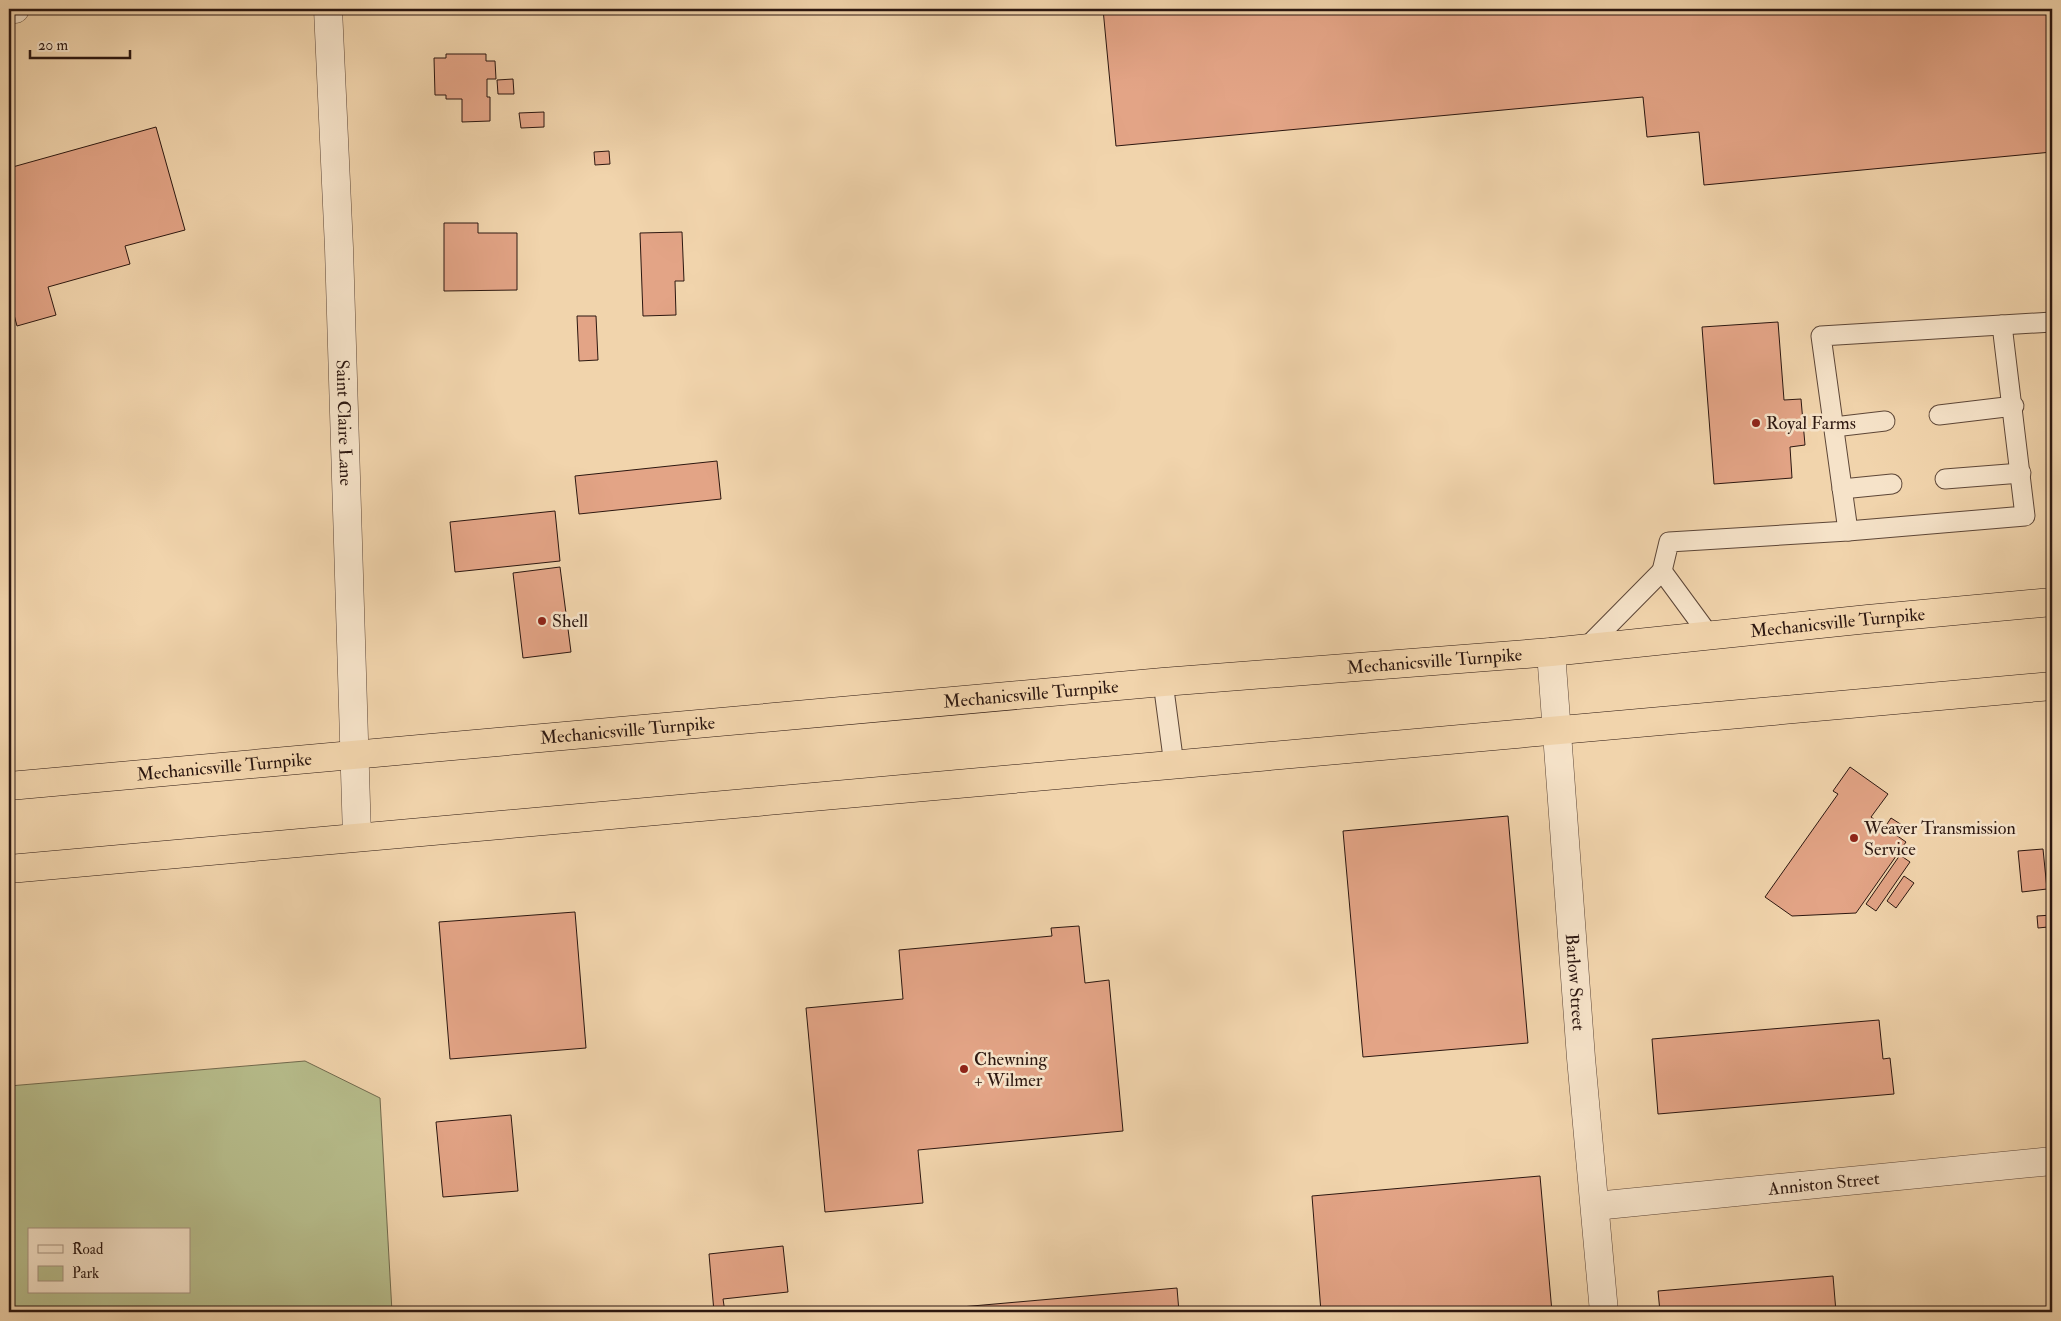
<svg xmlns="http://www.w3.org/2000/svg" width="2061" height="1321" viewBox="0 0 2061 1321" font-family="'IM FELL Double Pica',serif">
	<rect width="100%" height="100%" fill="#f1d4ac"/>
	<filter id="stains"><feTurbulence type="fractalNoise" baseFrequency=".004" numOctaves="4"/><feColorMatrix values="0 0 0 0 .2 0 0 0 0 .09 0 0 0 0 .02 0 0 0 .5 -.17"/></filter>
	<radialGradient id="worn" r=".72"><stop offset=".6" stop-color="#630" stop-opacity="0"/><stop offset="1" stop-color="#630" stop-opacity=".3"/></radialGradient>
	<path fill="#b7bd8c" stroke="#726a4e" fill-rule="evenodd" d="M305 1061 380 1098 392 1312H9V1086ZM29 1230H189V1292H29Z"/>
	<g fill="#e3a486" stroke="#2c1710">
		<path d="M1103 9H2052V152L1704 185 1699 132 1647 137 1643 97 1116 146Z"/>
		<path d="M446 54H486V61H495L496 79H487V97H490V121L462 122V99H446V95H435L434 58H446Z"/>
		<path d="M513 79 514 94H498L497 80Z"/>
		<path d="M544 112V127L521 128 519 113Z"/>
		<path d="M156 127 185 230 125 246 130 264 48 287 56 315 17 326 9 296V168Z"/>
		<path d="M609 151 610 164 595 165 594 152Z"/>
		<path d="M444 223H478V233H517V290L444 291Z"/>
		<path d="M682 232 684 281H675L676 315 643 316 640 233Z"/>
		<path d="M577 316H596L598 360 579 361Z"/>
		<path d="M1778 322 1784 400 1801 399 1805 445 1790 447 1792 478 1714 484 1702 327Z"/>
		<path d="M717 461 721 499 579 514 575 476Z"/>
		<path d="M555 511 560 561 455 572 450 522Z"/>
		<path d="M560 567 571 652 523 658 513 573Z"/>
		<path d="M1850 767 1888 794 1871 817 1885 827 1891 818 1902 825 1896 835 1906 842 1856 913 1792 916 1765 897 1838 794 1833 791Z"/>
		<path d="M1508 816 1528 1043 1363 1057 1343 831Z"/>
		<path d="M2043 849 2047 889 2022 892 2018 851Z"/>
		<path d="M1900 855 1910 862 1876 911 1866 904Z"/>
		<path d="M1904 876 1914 883 1896 908 1887 901Z"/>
		<path d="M575 912 586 1048 450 1059 439 922Z"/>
		<path d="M2052 915V990L2048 927 2038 928 2037 916Z"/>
		<path d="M1079 926 1085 983 1109 980 1123 1131 918 1150 923 1203 825 1212 806 1008 903 999 899 950 1052 936 1051 928Z"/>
		<path d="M1879 1020 1883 1059 1890 1058 1894 1094 1658 1114 1652 1039Z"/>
		<path d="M2048 1036H2052V1080L2051 1081Z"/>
		<path d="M511 1115 518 1191 443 1197 436 1122Z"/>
		<path d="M1540 1176 1552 1312H1321L1312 1196Z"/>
		<path d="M783 1246 788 1292 723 1299 725 1312H714L709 1254Z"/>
		<path d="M1833 1276 1836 1312H1660L1658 1291Z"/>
		<path d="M1177 1288 1179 1312H904Z"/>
	</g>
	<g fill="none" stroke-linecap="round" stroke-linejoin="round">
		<defs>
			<g id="lane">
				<path d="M1939 415 2014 406"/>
				<path d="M1834 427 1885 421"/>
				<path d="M1945 479 2021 473"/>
				<path d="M1842 489 1892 484"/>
				<path d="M1848 531 2025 516 2002 325"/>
				<path d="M1662 571 1669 542 1848 531 1821 336 2052 322"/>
				<path d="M1586 648 1662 571 1709 635"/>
				<path d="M1163 682 1174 765"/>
			</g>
			<g id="street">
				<path d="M9 9H15"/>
				<path id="s1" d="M328 9 339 248 357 837"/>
				<path id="s2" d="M1551 652 1581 1058 1604 1312"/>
				<path id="s3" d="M1595 1206 2052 1161"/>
			</g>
			<g id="highway">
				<path id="s4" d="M9 786 1163 682 1551 652 1868 619 2052 602"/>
				<path d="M9 869 2052 686"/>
			</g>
		</defs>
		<use href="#lane" stroke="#5d4637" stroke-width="21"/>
		<use href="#street" stroke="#5d4637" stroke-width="29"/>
		<use href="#highway" stroke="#2c1710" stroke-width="29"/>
		<use href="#lane" stroke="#f6e3c9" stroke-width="19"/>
		<use href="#street" stroke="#f6e3c9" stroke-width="28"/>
		<use href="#highway" stroke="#f1d4ac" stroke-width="28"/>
	</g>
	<g fill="#8f2418" stroke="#f6e3c9" stroke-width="2">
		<circle cx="1756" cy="423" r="5"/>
		<circle cx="542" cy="621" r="5"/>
		<circle cx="1854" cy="838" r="5"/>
		<circle cx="964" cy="1069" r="5"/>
	</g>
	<g text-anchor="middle" stroke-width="5" stroke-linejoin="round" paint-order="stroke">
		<g font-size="18" fill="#2c1710" stroke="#f6e3c9">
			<text dy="6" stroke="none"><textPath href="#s1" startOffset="414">Saint Claire Lane</textPath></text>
			<text dy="6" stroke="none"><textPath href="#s4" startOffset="1836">Mechanicsville Turnpike</textPath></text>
			<text dy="6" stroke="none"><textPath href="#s4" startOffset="1431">Mechanicsville Turnpike</textPath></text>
			<text dy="6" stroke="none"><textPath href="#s4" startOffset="1026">Mechanicsville Turnpike</textPath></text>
			<text dy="6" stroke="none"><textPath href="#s4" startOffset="621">Mechanicsville Turnpike</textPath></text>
			<text dy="6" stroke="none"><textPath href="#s4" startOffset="216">Mechanicsville Turnpike</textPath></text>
			<text dy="6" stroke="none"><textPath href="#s2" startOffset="331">Barlow Street</textPath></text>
			<text dy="6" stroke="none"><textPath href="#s3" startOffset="230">Anniston Street</textPath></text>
		</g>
		<g font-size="18" fill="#2c1710" stroke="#f6e3c9" text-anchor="start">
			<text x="1766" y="429">Royal Farms</text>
			<text x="552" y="627">Shell</text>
			<text x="1864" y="834">Weaver Transmission<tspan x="1864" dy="21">Service</tspan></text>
			<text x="974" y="1065">Chewning<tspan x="974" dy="21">+ Wilmer</tspan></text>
		</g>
	</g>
	<rect width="2061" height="1321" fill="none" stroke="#f1d4ac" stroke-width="30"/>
	<rect x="10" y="10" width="2041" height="1301" fill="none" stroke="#2c1710" stroke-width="2.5"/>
	<rect x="15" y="15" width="2031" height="1291" fill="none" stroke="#2c1710"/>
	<rect x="28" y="1228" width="162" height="65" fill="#f6e3c9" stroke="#a5917f"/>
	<rect x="38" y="1245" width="25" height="8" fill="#f6e3c9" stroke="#a5917f"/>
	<text x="72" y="1254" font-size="15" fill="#2c1710">Road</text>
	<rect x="38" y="1266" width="25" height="15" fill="#b7bd8c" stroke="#a5917f"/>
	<text x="72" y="1278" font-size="15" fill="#2c1710">Park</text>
	<path d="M30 50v8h100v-8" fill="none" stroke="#2c1710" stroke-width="2.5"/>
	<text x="38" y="50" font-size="15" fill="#2c1710" stroke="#f6e3c9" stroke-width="4" paint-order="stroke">20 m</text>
	<rect width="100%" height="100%" filter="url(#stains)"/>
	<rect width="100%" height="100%" fill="url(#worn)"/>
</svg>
